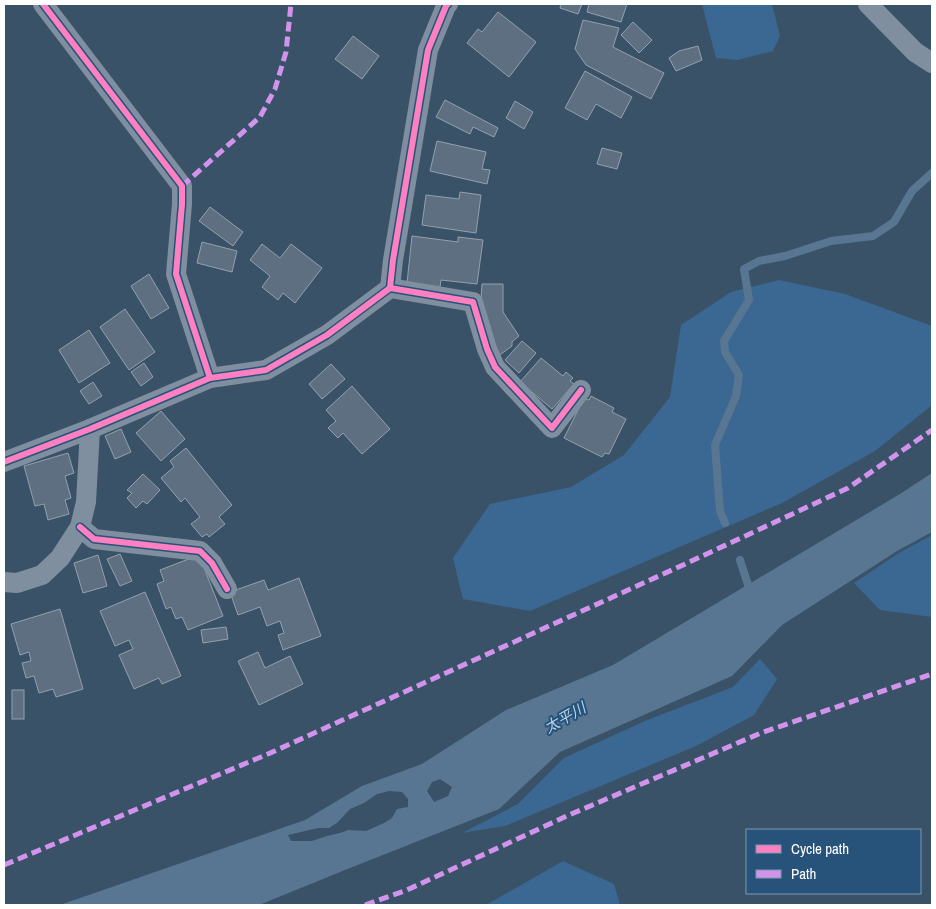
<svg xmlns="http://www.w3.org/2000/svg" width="936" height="909" viewBox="0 0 936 909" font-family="'Archivo Narrow','Noto Sans JP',sans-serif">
	<rect width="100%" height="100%" fill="#3a5268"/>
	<g fill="#3b6892">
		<path d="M702 4H772L780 36 773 51 737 60 716 58Z"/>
		<path d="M779 280 845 294 932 326V405L875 451 782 503 530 611 463 599 453 558 490 504 571 487 624 455 670 397 681 325 731 292Z"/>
		<path d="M932 535V617L880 610 854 583 899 553Z"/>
		<path d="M760 659 777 679 754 715 696 746 505 826 462 833 518 804 564 758 645 721 733 687Z"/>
		<path d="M563 861 614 884 620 905H486Z"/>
	</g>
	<path fill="#587692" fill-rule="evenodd" d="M932 473V532L897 551 782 625 732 676 560 752 499 809 345 870 259 905H60L305 820 362 786 422 764 506 710 613 665 900 494ZM440 779 452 787 448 796 434 802 427 791 432 782ZM389 791 402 792 408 799V807L397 809 392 818 384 823 366 831 348 830 340 833 327 836 312 841H291L288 835 318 828H329L337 823 350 809 364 803 377 794Z"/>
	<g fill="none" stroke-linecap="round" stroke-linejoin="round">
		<g stroke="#587692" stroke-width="8">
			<path d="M725 523 720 511 715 445 736 396 739 375 725 352 724 341 749 300 744 269 759 261 785 256 831 241 873 236 894 222 912 191 932 173"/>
			<path d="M740 560 751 594"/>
		</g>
	</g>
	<g fill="#5d6f80" stroke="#92a1ae">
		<path d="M561 4H582L578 14 560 8Z"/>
		<path d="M589 4H627L621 22 587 12Z"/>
		<path d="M498 12 536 42 509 77 467 43 478 29 482 32Z"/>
		<path d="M583 20 619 28 613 47 664 73 651 99 586 65 575 49Z"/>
		<path d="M633 22 652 40 639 53 621 35Z"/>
		<path d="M353 36 379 56 362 79 335 59Z"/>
		<path d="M698 46 702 60 676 71 669 58 679 51Z"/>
		<path d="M585 71 632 97 621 118 596 104 587 120 565 108Z"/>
		<path d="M445 100 498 128 494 137 473 127 470 134 436 117Z"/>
		<path d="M515 101 533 112 524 129 506 118Z"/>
		<path d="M437 141 486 152 482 169 490 170 487 184 430 171Z"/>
		<path d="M602 148 622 153 617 169 597 164Z"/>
		<path d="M460 192 481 195 476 233 422 225 426 195 459 199Z"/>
		<path d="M210 207 243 232 233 246 199 221Z"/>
		<path d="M412 236 458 242V237L483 240 477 284 441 280 440 287 407 283Z"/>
		<path d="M202 242 237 251 232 272 197 263Z"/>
		<path d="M262 244 280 258 291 244 322 268 295 303 283 293 278 300 262 287 270 276 250 260Z"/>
		<path d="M149 274 169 308 151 319 131 286Z"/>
		<path d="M482 284H503V312L519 336 512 342V346L497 357 480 312Z"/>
		<path d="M125 309 155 352 129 370 100 327Z"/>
		<path d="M89 330 110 363 79 383 59 350Z"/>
		<path d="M522 341 536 353 519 373 505 360Z"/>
		<path d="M541 358 563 376 566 372 573 378 570 381 574 384 552 409 520 382Z"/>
		<path d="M144 363 153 377 141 386 131 372Z"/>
		<path d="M331 364 345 379 322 399 309 384Z"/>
		<path d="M93 382 102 396 89 404 80 391Z"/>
		<path d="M352 386 390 429 362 454 343 433 338 438 328 428 336 421 326 410Z"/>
		<path d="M591 396 614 408 612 412 626 419 609 454 605 453 602 457 564 438 584 398 589 400Z"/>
		<path d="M161 411 185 439 161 461 136 433Z"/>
		<path d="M121 429 131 452 115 459 105 436Z"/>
		<path d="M186 448 232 505 219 517 225 524 209 537 207 534 202 537 191 524 200 517 185 498 181 502 161 478 174 467 170 461Z"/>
		<path d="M68 453 74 473 65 476 71 498 65 500 69 514 48 520 44 504 35 506 24 466Z"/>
		<path d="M143 474 160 490 147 504 143 501 136 508 127 498 132 493 127 490Z"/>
		<path d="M120 554 132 581 120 586 107 559Z"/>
		<path d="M98 555 107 586 83 593 74 563Z"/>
		<path d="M199 555 223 616 188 630 182 617 176 619 171 607 166 609 157 584 164 581 160 570Z"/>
		<path d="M299 578 321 636 283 650 278 635 284 633 280 621 267 626 260 607 238 615 230 592 264 580 268 590Z"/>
		<path d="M145 592 181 676 162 684 159 678 134 689 119 655 133 649 129 640 115 646 100 611Z"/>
		<path d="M60 609 83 689 56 697 53 689 39 693 34 676 26 678 22 663 31 661 29 652 20 655 11 624Z"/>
		<path d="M226 627 228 639 203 643 201 630Z"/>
		<path d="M258 652 265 668 290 656 303 684 259 705 238 661Z"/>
		<rect x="12" y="690" width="12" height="29"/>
	</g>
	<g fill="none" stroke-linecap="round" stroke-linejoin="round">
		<g stroke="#7f8f9f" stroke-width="20">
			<path d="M43 4 182 186V204L176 274 210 378"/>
			<path d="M868 4 915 52 932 63"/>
			<path d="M390 288 473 302 487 349 495 367 552 428 581 390"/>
			<path d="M4 462 90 429 210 378 266 370 327 335 390 288 393 260 428 50 446 6 448 4"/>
			<path d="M80 527 94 539 200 551 212 563 227 589"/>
			<path d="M4 582 17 583 42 575 60 558 80 527 86 502 90 429"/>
		</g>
		<g stroke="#d193ec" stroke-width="5" stroke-dasharray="10 5" stroke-linecap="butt">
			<path d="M182 186 260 117 275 89 286 52 291 4"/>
			<path d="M4 865 268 754 683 565 848 488 932 430"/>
			<path d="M365 905 407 890 569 815 761 733 932 674"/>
		</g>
		<defs>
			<g id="cycleway">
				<path d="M43 4 182 186V204L176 274 210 378"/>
				<path d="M390 288 473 302 487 349 495 367 552 428 581 390"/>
				<path d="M4 462 90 429 210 378 266 370 327 335 390 288 393 260 428 50 446 6 448 4"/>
				<path d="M80 527 94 539 200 551 212 563 227 589"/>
			</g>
		</defs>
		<use href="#cycleway" stroke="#27537b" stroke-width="9"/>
		<use href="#cycleway" stroke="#ff80c0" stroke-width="6"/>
	</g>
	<g text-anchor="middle" stroke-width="4" stroke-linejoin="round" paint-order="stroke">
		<g font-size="15" font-style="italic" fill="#b6d3eb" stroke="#27537b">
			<text transform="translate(565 718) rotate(-30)" y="5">太平川</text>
		</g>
	</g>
	<rect width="936" height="909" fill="none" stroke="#ffffff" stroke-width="10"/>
	<rect x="746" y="829" width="175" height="65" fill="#27537b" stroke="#7d98b0"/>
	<rect x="756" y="845" width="25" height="8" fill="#ff80c0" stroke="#7d98b0"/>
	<text x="791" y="854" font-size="15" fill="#ffffff">Cycle path</text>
	<rect x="756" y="870" width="25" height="8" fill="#d193ec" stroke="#7d98b0"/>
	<text x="791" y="879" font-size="15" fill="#ffffff">Path</text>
</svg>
